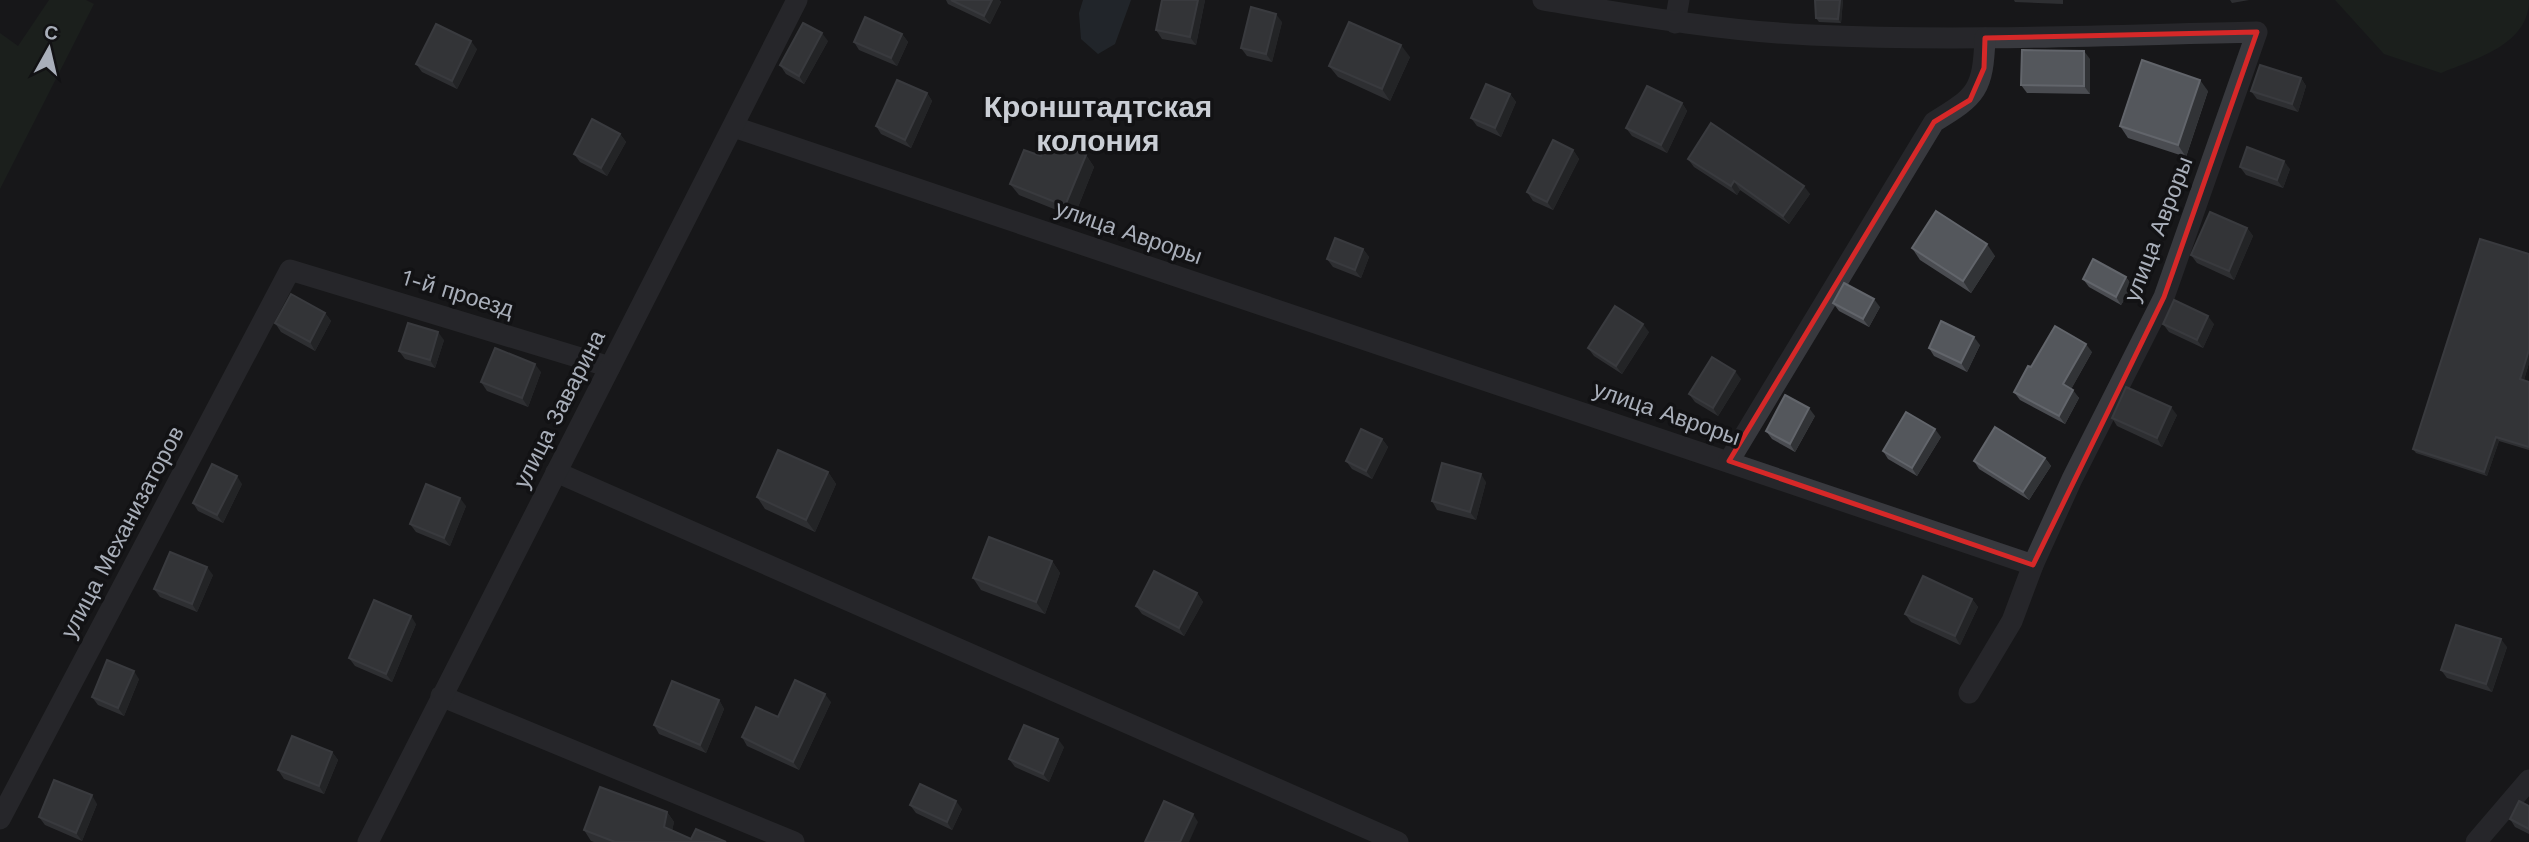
<svg xmlns="http://www.w3.org/2000/svg" width="2529" height="842" viewBox="0 0 2529 842" font-family="'Work Sans',sans-serif">
	<rect width="100%" height="100%" fill="#171719"/>
	<g fill="#1f2820">
		<path d="M49 0H86L94 4 0 189V33L18 46Z"/>
		<path d="M2335 0H2529C2529 45 2475 59 2441 73L2384 54Z"/>
	</g>
	<path fill="#2d373e" d="M1083 0H1131L1115 44 1098 54 1081 39 1079 13Z"/>
	<g fill="none" stroke-linecap="round" stroke-linejoin="round">
		<g stroke="#38393e" stroke-width="21">
			<path d="M1675 23 1679 0"/>
			<path d="M734 127 2033 565 2072 479 2164 297 2257 32C2109 35 1960 42 1811 35 1721 31 1632 15 1543 0"/>
			<path d="M1729 461 1934 122C1977 96 1983 90 1985 38"/>
			<path d="M556 472 1398 842"/>
			<path d="M1969 693 2012 621 2033 565"/>
			<path d="M441 696 794 842"/>
			<path d="M0 819 290 270 610 367"/>
			<path d="M368 842 797 0"/>
			<path d="M2476 842 2529 780"/>
		</g>
	</g>
	<g fill="#4a4c51">
		<path d="M946 0H999L1001 2 990 24 948 4Z"/>
		<path d="M1162 0H1205L1196 45 1162 39 1156 30Z"/>
		<path d="M1843 0 1841 23 1819 22 1816 18Z"/>
		<path d="M2014 0H2063V4L2015 2Z"/>
		<path d="M2230 0H2249L2232 3Z"/>
		<path d="M1282 22 1272 62 1247 56 1241 48Z"/>
		<path d="M902 34 908 42 897 66 859 50 854 42Z"/>
		<path d="M828 41 804 84 786 74 780 65Z"/>
		<path d="M477 49 457 89 422 72 416 64Z"/>
		<path d="M1410 57 1390 101 1338 77 1329 66Z"/>
		<path d="M2090 59V94L2027 93 2021 85Z"/>
		<path d="M2301 78 2306 86 2298 112 2257 99 2251 91Z"/>
		<path d="M2208 91 2186 157 2128 138 2120 126Z"/>
		<path d="M927 93 932 101 911 148 881 134 876 126Z"/>
		<path d="M1510 94 1516 102 1501 137 1477 126 1471 118Z"/>
		<path d="M1682 103 1687 111 1667 153 1632 136 1626 128Z"/>
		<path d="M620 134 626 142 607 176 580 162 574 154Z"/>
		<path d="M1573 150 1579 159 1553 210 1533 201 1527 192Z"/>
		<path d="M1086 155 1094 167 1074 217 1019 195 1010 184 1041 156Z"/>
		<path d="M1688 159 1810 194 1789 224 1740 190 1737 195 1694 167Z"/>
		<path d="M2240 167 2290 169 2283 188 2246 175Z"/>
		<path d="M2247 228 2253 236 2234 280 2197 263 2191 255Z"/>
		<path d="M1912 248 1995 256 1971 293 1920 260Z"/>
		<path d="M1363 249 1369 257 1361 278 1333 267 1327 259Z"/>
		<path d="M2126 277 2132 286 2121 305 2089 287 2083 279Z"/>
		<path d="M1833 303 1880 307 1869 327 1839 311Z"/>
		<path d="M325 313 331 321 315 351 281 332 275 323Z"/>
		<path d="M2163 324H2214L2203 348 2169 332Z"/>
		<path d="M1649 332 1622 374 1594 356 1588 348Z"/>
		<path d="M444 340 435 368 405 359 399 351Z"/>
		<path d="M1980 345 1967 372 1934 356 1929 348Z"/>
		<path d="M2092 352 2071 389 2079 398 2065 424 2020 400 2014 392 2031 367Z"/>
		<path d="M2529 363 2524 380 2529 382V450L2499 441 2487 476 2416 453 2413 449Z"/>
		<path d="M541 372 528 407 487 391 481 382Z"/>
		<path d="M1741 379 1718 416 1695 402 1689 394Z"/>
		<path d="M2177 415 2162 447 2117 426 2112 418Z"/>
		<path d="M1815 416 1795 452 1772 439 1766 431Z"/>
		<path d="M1941 437 1917 476 1888 459 1883 451Z"/>
		<path d="M1382 439 1388 447 1372 479 1352 469 1346 461Z"/>
		<path d="M2045 458 2051 466 2029 500 1979 469 1974 461Z"/>
		<path d="M828 472 836 484 815 532 765 509 757 497Z"/>
		<path d="M1486 482 1476 520 1437 510 1432 501Z"/>
		<path d="M242 484 223 523 198 511 193 503Z"/>
		<path d="M466 506 450 546 416 532 410 524Z"/>
		<path d="M1052 561 1060 573 1045 614 981 590 973 578Z"/>
		<path d="M213 575 197 612 160 597 154 589Z"/>
		<path d="M1197 593 1203 602 1184 636 1142 614 1136 606Z"/>
		<path d="M1972 599 1978 607 1960 645 1911 622 1905 614Z"/>
		<path d="M416 624 392 682 355 666 349 658Z"/>
		<path d="M2507 647 2492 692 2447 678 2441 670Z"/>
		<path d="M139 679 124 716 98 705 92 697Z"/>
		<path d="M719 700 724 709 706 753 659 734 654 725Z"/>
		<path d="M831 702 799 770 747 746 742 737 778 717Z"/>
		<path d="M1064 747 1049 782 1015 767 1009 759Z"/>
		<path d="M332 752 338 760 324 794 284 779 278 770Z"/>
		<path d="M97 804 82 841 45 825 39 817Z"/>
		<path d="M910 805 962 809 952 830 916 813Z"/>
		<path d="M2529 806V834L2515 827 2510 819Z"/>
		<path d="M667 812 674 822 672 830 691 839 726 842H594L591 841 584 830Z"/>
	</g>
	<g fill="#313336">
		<path d="M992 0H999L1001 2 990 24 984 16Z"/>
		<path d="M1198 0H1205L1196 45 1190 37Z"/>
		<path d="M1840 0H1843L1841 23 1838 19Z"/>
		<path d="M1276 14 1282 22 1272 62 1266 54Z"/>
		<path d="M822 33 828 41 804 84 799 76Z"/>
		<path d="M902 34 908 42 897 66 891 58Z"/>
		<path d="M471 41 477 49 457 89 452 81Z"/>
		<path d="M1401 45 1410 57 1390 101 1382 89Z"/>
		<path d="M2084 51 2090 59V94L2084 86Z"/>
		<path d="M2301 78 2306 86 2298 112 2292 104Z"/>
		<path d="M2200 80 2208 91 2186 157 2178 145Z"/>
		<path d="M927 93 932 101 911 148 905 140Z"/>
		<path d="M1510 94 1516 102 1501 137 1495 128Z"/>
		<path d="M1682 103 1687 111 1667 153 1661 145Z"/>
		<path d="M620 134 626 142 607 176 601 168Z"/>
		<path d="M1573 150 1579 159 1553 210 1547 202Z"/>
		<path d="M1086 155 1094 167 1074 217 1065 206Z"/>
		<path d="M2284 161 2290 169 2283 188 2277 180Z"/>
		<path d="M1734 181 1740 190 1737 195 1731 186Z"/>
		<path d="M1804 186 1810 194 1789 224 1783 216Z"/>
		<path d="M2247 228 2253 236 2234 280 2229 271Z"/>
		<path d="M1987 244 1995 256 1971 293 1963 281Z"/>
		<path d="M1363 249 1369 257 1361 278 1355 270Z"/>
		<path d="M2126 277 2132 286 2121 305 2116 297Z"/>
		<path d="M1874 299 1880 307 1869 327 1863 319Z"/>
		<path d="M325 313 331 321 315 351 310 342Z"/>
		<path d="M2208 316 2214 324 2203 348 2197 340Z"/>
		<path d="M1643 324 1649 332 1622 374 1616 366Z"/>
		<path d="M438 332 444 340 435 368 430 360Z"/>
		<path d="M1974 337 1980 345 1967 372 1961 363Z"/>
		<path d="M2086 344 2092 352 2069 393 2063 384Z"/>
		<path d="M2529 350V363L2523 383 2520 379Z"/>
		<path d="M535 364 541 372 528 407 522 398Z"/>
		<path d="M1735 371 1741 379 1718 416 1713 408Z"/>
		<path d="M2073 390 2079 398 2065 424 2059 416Z"/>
		<path d="M2171 407 2177 415 2162 447 2157 438Z"/>
		<path d="M1809 408 1815 416 1795 452 1790 444Z"/>
		<path d="M1935 429 1941 437 1917 476 1912 468Z"/>
		<path d="M2496 437 2499 441 2487 476 2484 472Z"/>
		<path d="M1382 439 1388 447 1372 479 1366 471Z"/>
		<path d="M2045 458 2051 466 2029 500 2023 492Z"/>
		<path d="M828 472 836 484 815 532 806 520Z"/>
		<path d="M1481 474 1486 482 1476 520 1470 512Z"/>
		<path d="M237 476 242 484 223 523 217 515Z"/>
		<path d="M460 498 466 506 450 546 444 538Z"/>
		<path d="M1052 561 1060 573 1045 614 1036 602Z"/>
		<path d="M207 567 213 575 197 612 192 604Z"/>
		<path d="M1197 593 1203 602 1184 636 1179 628Z"/>
		<path d="M1972 599 1978 607 1960 645 1955 636Z"/>
		<path d="M411 616 416 624 392 682 386 674Z"/>
		<path d="M2501 639 2507 647 2492 692 2486 684Z"/>
		<path d="M134 671 139 679 124 716 118 708Z"/>
		<path d="M825 694 831 702 799 770 793 762Z"/>
		<path d="M719 700 724 709 706 753 700 745Z"/>
		<path d="M1058 739 1064 747 1049 782 1043 774Z"/>
		<path d="M332 752 338 760 324 794 319 786Z"/>
		<path d="M92 795 97 804 82 841 76 833Z"/>
		<path d="M956 801 962 809 952 830 947 822Z"/>
		<path d="M667 812 674 822 671 837 664 827Z"/>
		<path d="M1193 814 1198 822 1189 842H1180Z"/>
	</g>
	<g fill="#54575c" stroke="#62656b" stroke-width="2">
		<path d="M951 0H992L984 16Z"/>
		<path d="M1162 0H1198L1190 37 1156 30Z"/>
		<path d="M1815 0H1840L1838 19 1816 18Z"/>
		<path d="M1251 7 1276 14 1266 54 1241 48Z"/>
		<path d="M865 17 902 34 891 58 854 42Z"/>
		<path d="M1349 22 1401 45 1382 89 1329 66Z"/>
		<path d="M803 23 822 33 799 76 780 65Z"/>
		<path d="M436 24 471 41 452 81 416 64Z"/>
		<path d="M2022 50 2084 51V86L2021 85Z"/>
		<path d="M2142 60 2200 80 2178 145 2120 126Z"/>
		<path d="M2260 65 2301 78 2292 104 2251 91Z"/>
		<path d="M897 80 927 93 905 140 876 126Z"/>
		<path d="M1486 84 1510 94 1495 128 1471 118Z"/>
		<path d="M1647 86 1682 103 1661 145 1626 128Z"/>
		<path d="M592 119 620 134 601 168 574 154Z"/>
		<path d="M1711 123 1804 186 1783 216 1734 181 1731 186 1688 159Z"/>
		<path d="M1048 139 1086 155 1065 206 1010 184 1024 150 1041 156Z"/>
		<path d="M1553 140 1573 150 1547 202 1527 192Z"/>
		<path d="M2247 147 2284 161 2277 180 2240 167Z"/>
		<path d="M1936 211 1987 244 1963 281 1912 248Z"/>
		<path d="M2210 212 2247 228 2229 271 2191 255Z"/>
		<path d="M1335 238 1363 249 1355 270 1327 259Z"/>
		<path d="M2480 239 2529 254V350L2520 379 2529 382V447L2496 437 2484 472 2413 449Z"/>
		<path d="M2093 259 2126 277 2116 297 2083 279Z"/>
		<path d="M1844 283 1874 299 1863 319 1833 303Z"/>
		<path d="M291 294 325 313 310 342 275 323Z"/>
		<path d="M2174 300 2208 316 2197 340 2163 324Z"/>
		<path d="M1615 306 1643 324 1616 366 1588 348Z"/>
		<path d="M1941 321 1974 337 1961 363 1929 348Z"/>
		<path d="M408 323 438 332 430 360 399 351Z"/>
		<path d="M2055 326 2086 344 2063 384 2073 390 2059 416 2014 392 2028 366 2031 367Z"/>
		<path d="M495 348 535 364 522 398 481 382Z"/>
		<path d="M1712 357 1735 371 1713 408 1689 394Z"/>
		<path d="M2126 387 2171 407 2157 438 2112 418Z"/>
		<path d="M1785 395 1809 408 1790 444 1766 431Z"/>
		<path d="M1906 412 1935 429 1912 468 1883 451Z"/>
		<path d="M1995 427 2045 458 2023 492 1974 461Z"/>
		<path d="M1361 429 1382 439 1366 471 1346 461Z"/>
		<path d="M778 450 828 472 806 520 757 497Z"/>
		<path d="M1442 463 1481 474 1470 512 1432 501Z"/>
		<path d="M212 464 237 476 217 515 193 503Z"/>
		<path d="M426 484 460 498 444 538 410 524Z"/>
		<path d="M989 537 1052 561 1036 602 973 578Z"/>
		<path d="M170 552 207 567 192 604 154 589Z"/>
		<path d="M1154 571 1197 593 1179 628 1136 606Z"/>
		<path d="M1923 576 1972 599 1955 636 1905 614Z"/>
		<path d="M374 600 411 616 386 674 349 658Z"/>
		<path d="M2456 625 2501 639 2486 684 2441 670Z"/>
		<path d="M107 660 134 671 118 708 92 697Z"/>
		<path d="M795 680 825 694 793 762 742 737 756 707 778 717Z"/>
		<path d="M672 681 719 700 700 745 654 725Z"/>
		<path d="M1024 725 1058 739 1043 774 1009 759Z"/>
		<path d="M292 736 332 752 319 786 278 770Z"/>
		<path d="M54 780 92 795 76 833 39 817Z"/>
		<path d="M920 784 956 801 947 822 910 805Z"/>
		<path d="M600 787 667 812 664 827 691 839 696 829 726 842H615L584 830Z"/>
		<path d="M1164 801 1193 814 1180 842H1145Z"/>
		<path d="M2519 801 2529 806V829L2510 819Z"/>
	</g>
	<path d="M0 0H2529V842H0ZM2257 32 2164 297 2033 565 1729 461 1934 122 1970 100 1984 68 1985 38Z" fill="#171719" fill-opacity=".55" fill-rule="evenodd"/>
	<path fill="none" stroke="#d62828" stroke-width="5" stroke-linejoin="round" d="M2257 32 2164 297 2033 565 1729 461 1934 122 1970 100 1984 68 1985 38Z"/>
	<g text-anchor="middle" stroke-width="7" stroke-linejoin="round" paint-order="stroke">
		<g font-size="23" fill="#a9afba" stroke="#121214">
			<text transform="translate(2158 229) rotate(-69)" y="8">улица Авроры</text>
			<text transform="translate(1129 232) rotate(19)" y="8">улица Авроры</text>
			<text transform="translate(458 293) rotate(17)" y="8">1-й проезд</text>
			<text transform="translate(559 409) rotate(-63)" y="8">улица Заварина</text>
			<text transform="translate(1667 413) rotate(19)" y="8">улица Авроры</text>
			<text transform="translate(122 532) rotate(-62)" y="8">улица Механизаторов</text>
		</g>
		<g font-size="30" font-weight="bold" fill="#caced5" stroke="#121214">
			<text x="1098" y="117">Кронштадтская<tspan x="1098" dy="34">колония</tspan></text>
		</g>
	</g>
	<g transform="translate(49 49) rotate(8)" stroke="#121214" stroke-width="5" paint-order="stroke">
	<path d="M0-5L12 26L0 18L-12 26Z" fill="#a9afba"/>
	<text y="-10" font-size="19" font-weight="bold" text-anchor="middle" fill="#a9afba">С</text>
	</g>
</svg>
